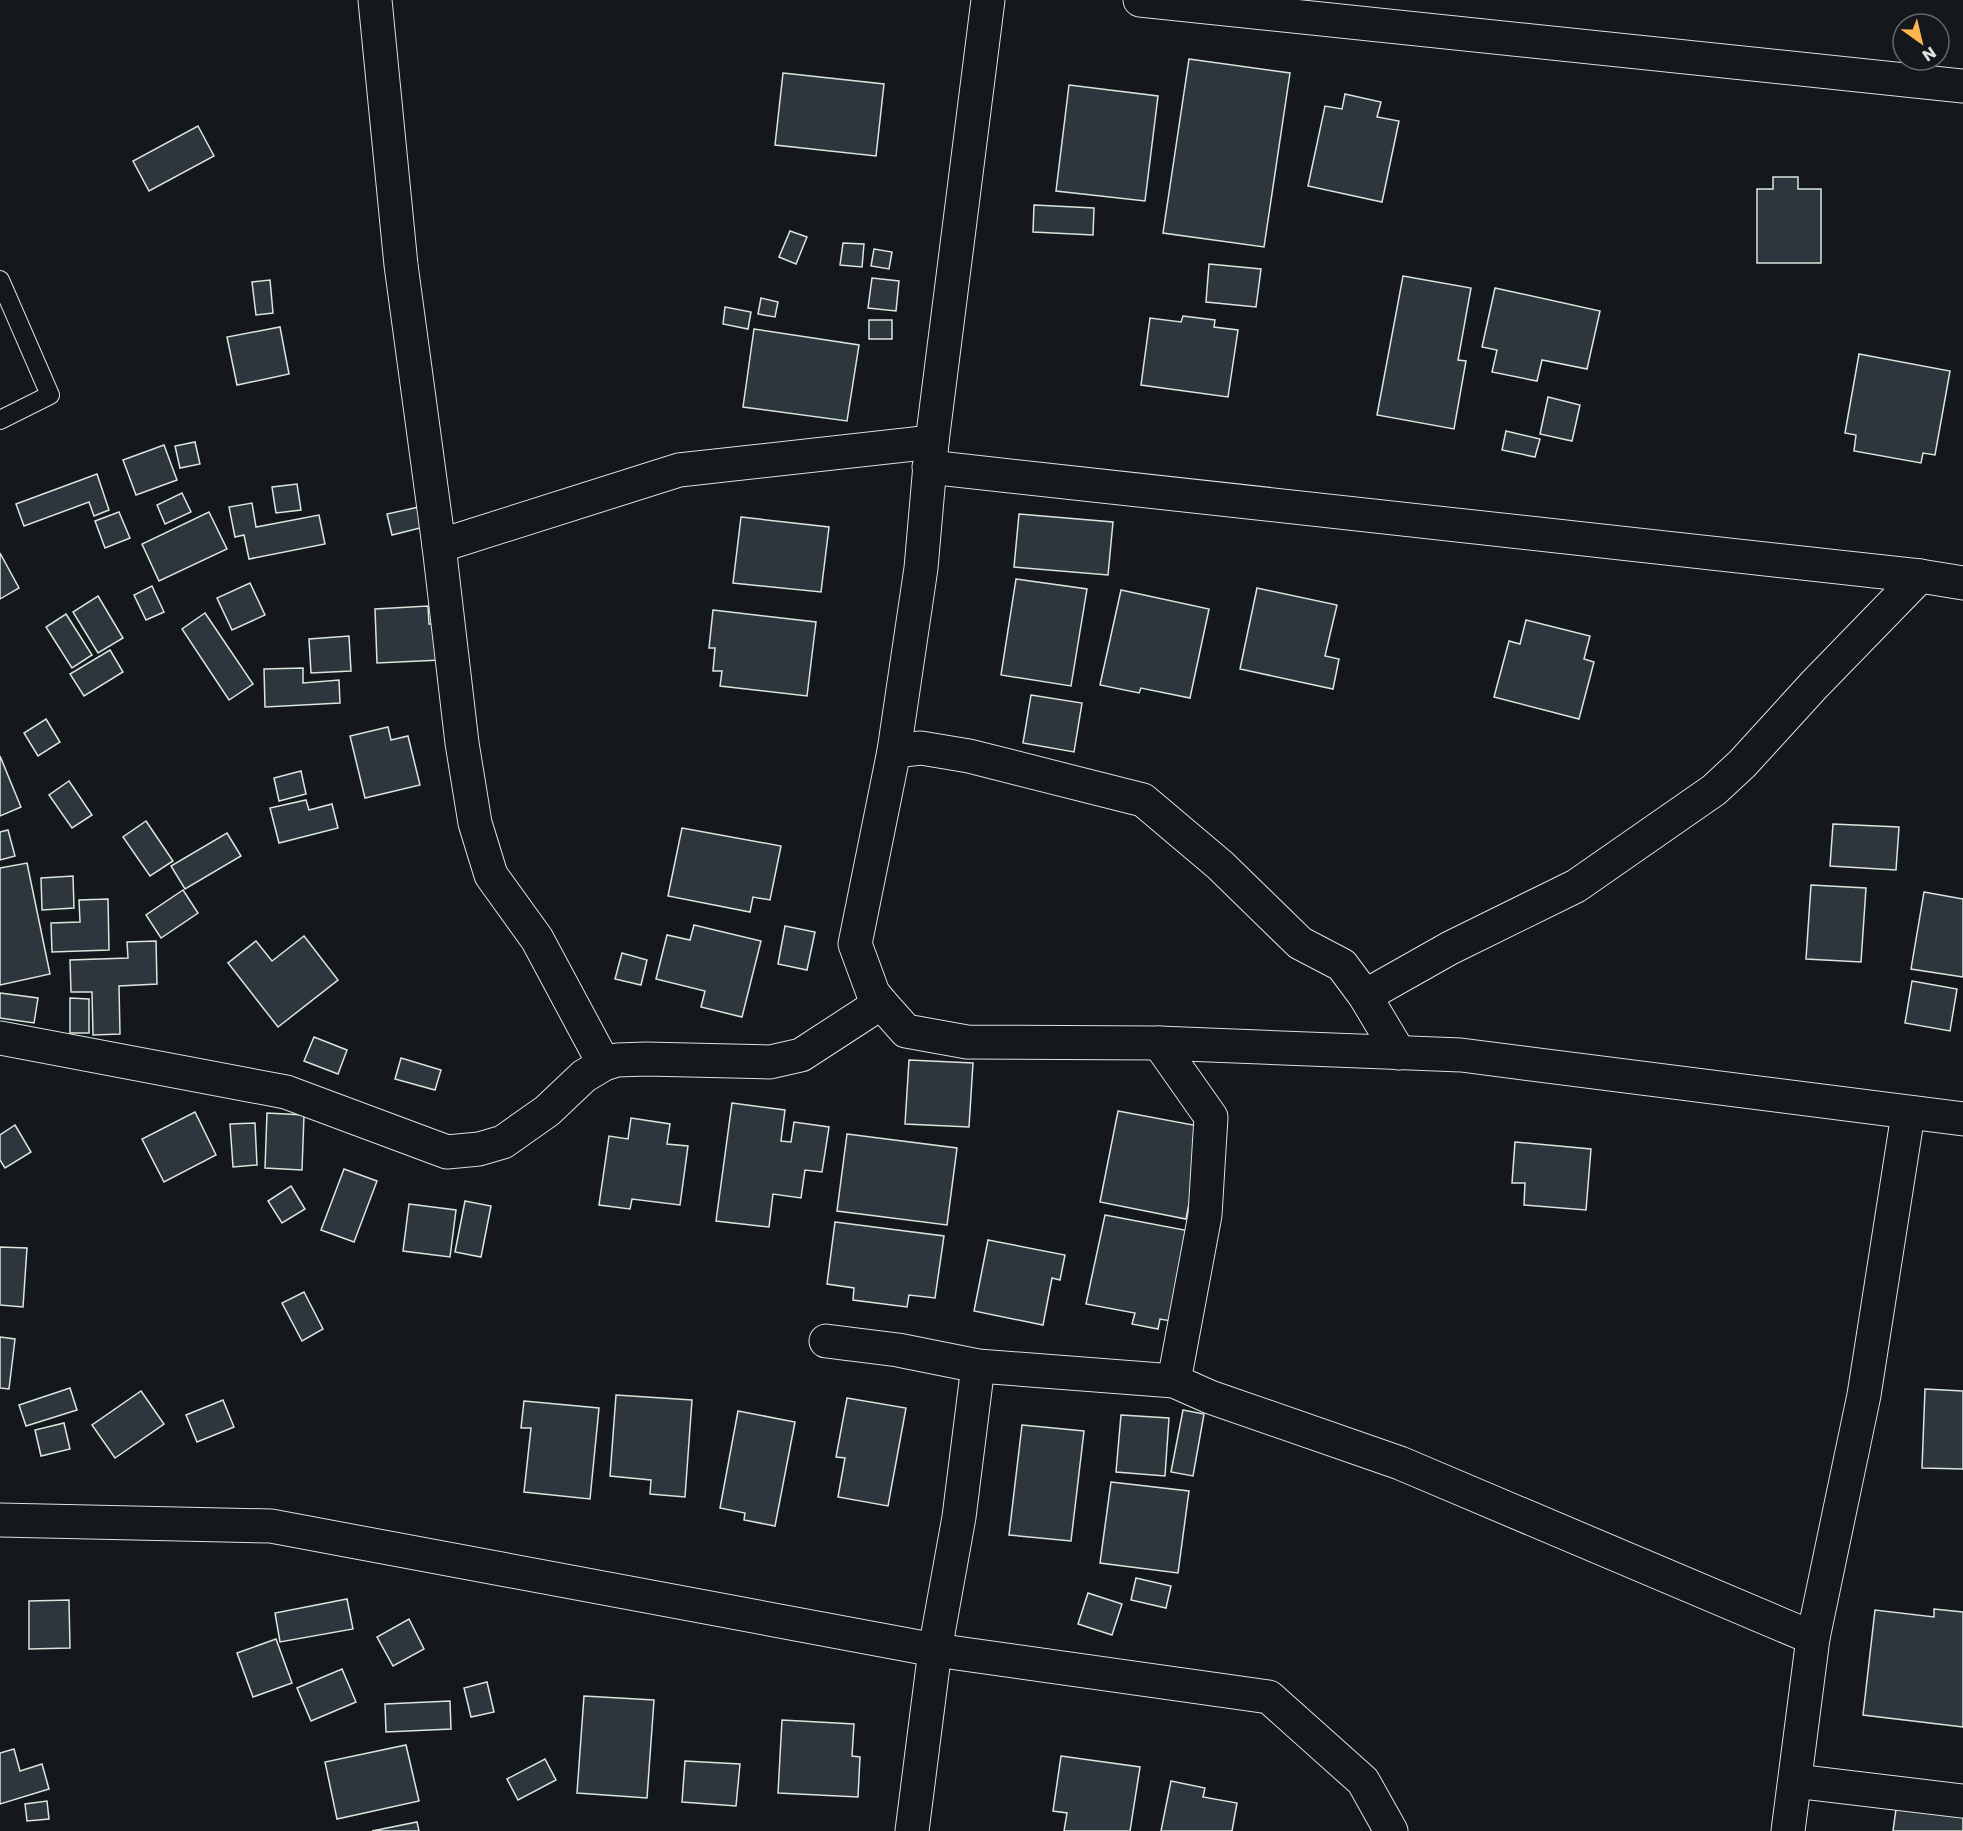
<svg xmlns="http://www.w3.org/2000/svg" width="1963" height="1831" viewBox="0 0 1963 1831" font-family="Poppins,sans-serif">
	<rect width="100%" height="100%" fill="#14181c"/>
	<g fill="#2c363c" stroke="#d8e6dc" stroke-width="1.5">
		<path d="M1189 59 1290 73 1264 247 1163 233Z"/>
		<path d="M783 73 884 84 876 156 775 145Z"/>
		<path d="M1069 85 1158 96 1145 201 1056 191Z"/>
		<path d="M1345 94 1381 102 1377 117 1399 121 1382 202 1308 186 1325 106 1342 109Z"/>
		<path d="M198 126 214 156 149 191 133 161Z"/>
		<path d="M1773 177H1798V189H1821V263H1757V189H1773Z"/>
		<path d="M1034 205 1094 208 1093 235 1033 232Z"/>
		<path d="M790 231 807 237 796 264 779 257Z"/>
		<path d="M843 243 864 244 862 267 840 265Z"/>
		<path d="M874 249 892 252 889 269 871 266Z"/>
		<path d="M1209 264 1261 269 1256 307 1206 302Z"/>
		<path d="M1403 276 1471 288 1458 360 1466 361 1454 429 1377 415Z"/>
		<path d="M872 278 899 281 896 311 868 308Z"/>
		<path d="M270 280 273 313 256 315 252 282Z"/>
		<path d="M1495 288 1600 311 1587 369 1542 360 1537 381 1492 372 1497 350 1482 347Z"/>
		<path d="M761 298 778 302 775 317 758 314Z"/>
		<path d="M725 307 751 312 748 329 723 324Z"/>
		<path d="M1183 316 1215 320 1214 327 1238 330 1228 397 1141 385 1150 318 1181 322Z"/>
		<rect x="869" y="320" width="23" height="19"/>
		<path d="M280 327 289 374 237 385 227 337Z"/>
		<path d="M754 329 859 345 847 421 743 407Z"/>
		<path d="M1859 354 1950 371 1935 455 1923 453 1921 463 1854 451 1856 435 1845 433Z"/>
		<path d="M1548 397 1580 405 1572 441 1540 434Z"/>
		<path d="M1506 431 1540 439 1535 457 1502 450Z"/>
		<path d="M195 442 200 464 180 468 175 446Z"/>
		<path d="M164 445 177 480 136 495 123 460Z"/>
		<path d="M97 474 109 510 94 516 89 502 24 526 16 504Z"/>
		<path d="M297 484 301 510 276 513 272 487Z"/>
		<path d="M182 493 191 512 165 524 157 505Z"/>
		<path d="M252 503 256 527 319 515 325 544 249 559 244 535 235 537 229 507Z"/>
		<path d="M419 507 424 527 392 535 387 514Z"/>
		<path d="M119 512 130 538 105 548 95 521Z"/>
		<path d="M209 512 227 549 159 581 142 544Z"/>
		<path d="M1019 514 1113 522 1108 575 1014 567Z"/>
		<path d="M741 517 829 527 821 592 733 583Z"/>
		<path d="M0 553 19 588 0 599Z"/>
		<path d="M1016 579 1087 589 1071 686 1001 675Z"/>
		<path d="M250 583 265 615 232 630 217 598Z"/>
		<path d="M152 586 164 612 146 620 134 595Z"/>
		<path d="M1257 588 1337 605 1325 656 1339 659 1333 689 1240 669Z"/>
		<path d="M1121 590 1209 609 1190 698 1141 688 1139 693 1100 685Z"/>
		<path d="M98 596 123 638 98 653 73 612Z"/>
		<path d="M428 606 429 624H439L441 660 377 663 375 609Z"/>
		<path d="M713 610 816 622 807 696 720 686 722 671H713L715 648H709Z"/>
		<path d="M205 613 253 684 229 700 182 629Z"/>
		<path d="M66 614 92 655 72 668 46 627Z"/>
		<path d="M1526 620 1590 636 1584 659 1594 662 1579 719 1494 697 1509 641 1520 644Z"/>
		<path d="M349 636 351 671 311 673 309 639Z"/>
		<path d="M110 650 123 672 84 696 70 674Z"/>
		<path d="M303 668V683L339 680 340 703 265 707 264 669Z"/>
		<path d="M1031 695 1082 703 1074 752 1023 743Z"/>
		<path d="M46 719 60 742 38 756 24 733Z"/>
		<path d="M388 727 391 740 408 736 420 785 365 798 350 736Z"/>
		<path d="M0 756 21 807 0 816Z"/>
		<path d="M301 771 306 794 279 801 274 778Z"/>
		<path d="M69 781 92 815 72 828 49 795Z"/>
		<path d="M306 800 309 810 332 804 338 828 279 843 270 808Z"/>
		<path d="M146 821 173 861 150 876 123 837Z"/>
		<path d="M1833 824 1899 827 1896 870 1830 866Z"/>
		<path d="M682 828 781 846 770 900 753 897 750 912 668 896Z"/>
		<path d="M8 830 15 856 0 860V832Z"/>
		<path d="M227 833 241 856 185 889 171 866Z"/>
		<path d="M27 863 50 974 0 985V868Z"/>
		<path d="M73 876 74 908 42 910 41 878Z"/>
		<path d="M1811 885 1866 888 1861 962 1806 959Z"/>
		<path d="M183 890 198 913 161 938 146 915Z"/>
		<path d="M1924 892 1963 899V977L1911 969Z"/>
		<path d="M108 899 109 950 52 952 51 923 80 922 79 900Z"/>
		<path d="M694 925 761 941 742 1017 701 1007 705 991 656 979 667 935 690 940Z"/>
		<path d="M785 926 815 932 807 970 778 964Z"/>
		<path d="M304 936 338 980 278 1027 228 963 256 941 272 961Z"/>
		<path d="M156 941 157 984 119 986 120 1034 93 1035 92 992H71L70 960 128 958 127 942Z"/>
		<path d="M622 953 647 960 641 985 615 979Z"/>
		<path d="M1912 981 1957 989 1950 1031 1905 1023Z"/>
		<path d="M0 993 38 998 34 1023 0 1018Z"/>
		<path d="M70 998 89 999V1033H70Z"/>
		<path d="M314 1037 347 1050 338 1074 304 1061Z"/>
		<path d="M401 1058 441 1070 435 1090 395 1079Z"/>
		<path d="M909 1060 973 1063 969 1127 905 1124Z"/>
		<path d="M732 1103 785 1110 781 1141 791 1142 794 1122 829 1127 822 1172 805 1170 801 1198 773 1194 769 1227 716 1221Z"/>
		<path d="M1118 1111 1204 1127 1186 1219 1100 1202Z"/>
		<path d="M195 1112 216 1155 164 1182 142 1139Z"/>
		<path d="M267 1113 304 1115 302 1170 265 1168Z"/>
		<path d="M631 1118 670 1124 667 1144 688 1146 680 1205 632 1199 630 1209 599 1205 609 1136 628 1139Z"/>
		<path d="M255 1123 257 1165 233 1167 230 1124Z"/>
		<path d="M15 1125 31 1152 5 1168 0 1160V1135Z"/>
		<path d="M847 1134 957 1148 947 1225 837 1211Z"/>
		<path d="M1515 1142 1591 1149 1586 1210 1524 1205 1525 1183H1512Z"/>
		<path d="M344 1169 377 1181 354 1242 321 1230Z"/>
		<path d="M291 1186 305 1209 282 1223 268 1201Z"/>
		<path d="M465 1201 491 1206 481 1257 455 1252Z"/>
		<path d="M409 1204 456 1210 450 1257 403 1251Z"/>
		<path d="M1105 1215 1195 1232 1177 1322 1160 1319 1158 1329 1132 1324 1135 1313 1086 1304Z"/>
		<path d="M835 1222 944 1236 935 1298 909 1295 907 1307 853 1300 854 1288 827 1284Z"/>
		<path d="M988 1240 1065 1255 1060 1280 1052 1278 1043 1325 974 1311Z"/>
		<path d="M0 1247 27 1248 23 1307 0 1305Z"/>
		<path d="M304 1292 323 1329 302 1341 282 1303Z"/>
		<path d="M0 1337 15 1339 9 1389 0 1388Z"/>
		<path d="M70 1388 77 1410 26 1426 19 1405Z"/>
		<path d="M1925 1389 1963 1391V1469L1922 1468Z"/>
		<path d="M141 1391 164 1424 115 1458 92 1425Z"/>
		<path d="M616 1395 692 1400 685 1497 650 1494 651 1480 610 1476Z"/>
		<path d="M847 1398 906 1408 888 1506 838 1497 845 1458 836 1457Z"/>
		<path d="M223 1400 234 1427 197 1442 186 1415Z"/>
		<path d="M524 1401 599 1408 590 1499 524 1492 531 1428H521Z"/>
		<path d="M1183 1410 1204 1414 1193 1476 1171 1472Z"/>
		<path d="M738 1411 795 1422 775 1526 744 1520 745 1513 720 1508Z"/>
		<path d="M1121 1415 1169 1418 1165 1476 1116 1472Z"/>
		<path d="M64 1423 70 1449 41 1456 35 1430Z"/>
		<path d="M1022 1425 1084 1431 1071 1541 1009 1535Z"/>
		<path d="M1111 1482 1189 1491 1178 1573 1100 1563Z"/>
		<path d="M1136 1578 1171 1586 1166 1608 1131 1600Z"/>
		<path d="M1088 1593 1122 1604 1112 1635 1078 1624Z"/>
		<path d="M347 1599 353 1629 280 1642 275 1613Z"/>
		<path d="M69 1600 70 1648 29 1649V1601Z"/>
		<path d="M1934 1609 1963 1612V1727L1863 1715 1875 1610 1934 1617Z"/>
		<path d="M409 1619 424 1649 393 1666 377 1637Z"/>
		<path d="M276 1639 292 1683 253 1697 237 1653Z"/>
		<path d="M342 1669 356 1702 311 1721 297 1688Z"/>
		<path d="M487 1682 494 1712 471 1717 464 1688Z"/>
		<path d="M584 1696 654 1700 647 1798 577 1793Z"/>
		<path d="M450 1701 451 1729 386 1732 385 1704Z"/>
		<path d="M782 1720 854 1724 852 1756 860 1757 858 1797 778 1793Z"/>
		<path d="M406 1745 419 1801 337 1819 325 1762Z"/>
		<path d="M14 1749 20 1771 42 1764 49 1789 0 1804V1753Z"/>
		<path d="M1061 1756 1140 1767 1130 1831H1064L1067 1813 1053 1811Z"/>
		<path d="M545 1759 556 1780 518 1800 507 1779Z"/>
		<path d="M685 1761 740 1764 736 1806 682 1802Z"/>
		<path d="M1171 1781 1205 1788 1203 1797 1237 1803 1232 1831H1161Z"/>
		<path d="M47 1801 49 1819 27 1821 25 1804Z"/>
		<path d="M1897 1802 1963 1810V1831H1893Z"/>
		<path d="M417 1822 419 1831H372Z"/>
	</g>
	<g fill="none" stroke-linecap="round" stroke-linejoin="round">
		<defs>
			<path id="lane" d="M0 280 50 395 0 420"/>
			<g id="street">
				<path d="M375 0 401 265 439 546 462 743 475 823 491 875 537 939 604 1064"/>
				<path d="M988 0 932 442 921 568 894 751 855 944 873 993 881 1003 906 1031 967 1042 1159 1043 1461 1055 1963 1119"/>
				<path d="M1140 0 1963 86"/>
				<path d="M929 467 1920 576 1963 583"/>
				<path d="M439 546 679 470 932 442"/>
				<path d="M894 751 921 748 969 756 1143 800 1220 865 1300 943 1342 965 1365 996 1399 1053"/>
				<path d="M1365 996 1450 948 1576 886 1714 790 1742 764 1815 684 1920 576"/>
				<path d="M0 1038 286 1092 447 1152 479 1149 503 1142 547 1111 584 1076 604 1064 617 1060 646 1059 770 1062 801 1055 881 1003"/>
				<path d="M1159 1043 1211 1117 1205 1215 1174 1381"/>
				<path d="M826 1341 898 1350 978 1366 1174 1381 1210 1397 1400 1463 1813 1638"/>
				<path d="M0 1520 271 1526 935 1650 1269 1697 1363 1781 1391 1831"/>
				<path d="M1795 1781 1963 1801"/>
				<path d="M912 1831 935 1650 959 1517 978 1366"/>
				<path d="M1788 1831 1813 1638 1864 1395 1908 1114"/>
			</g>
		</defs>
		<use href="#lane" stroke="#d8e6dc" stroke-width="20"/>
		<use href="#street" stroke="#d8e6dc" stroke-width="35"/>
		<use href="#lane" stroke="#14181c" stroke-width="18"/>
		<use href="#street" stroke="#14181c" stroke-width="33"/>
	</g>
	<g transform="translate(1921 42) rotate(146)"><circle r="28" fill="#14181c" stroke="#626a69" stroke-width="1.5"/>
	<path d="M0-4.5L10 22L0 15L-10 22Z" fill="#ffb74d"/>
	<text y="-9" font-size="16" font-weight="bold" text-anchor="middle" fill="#d8e6dc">N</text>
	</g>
</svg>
